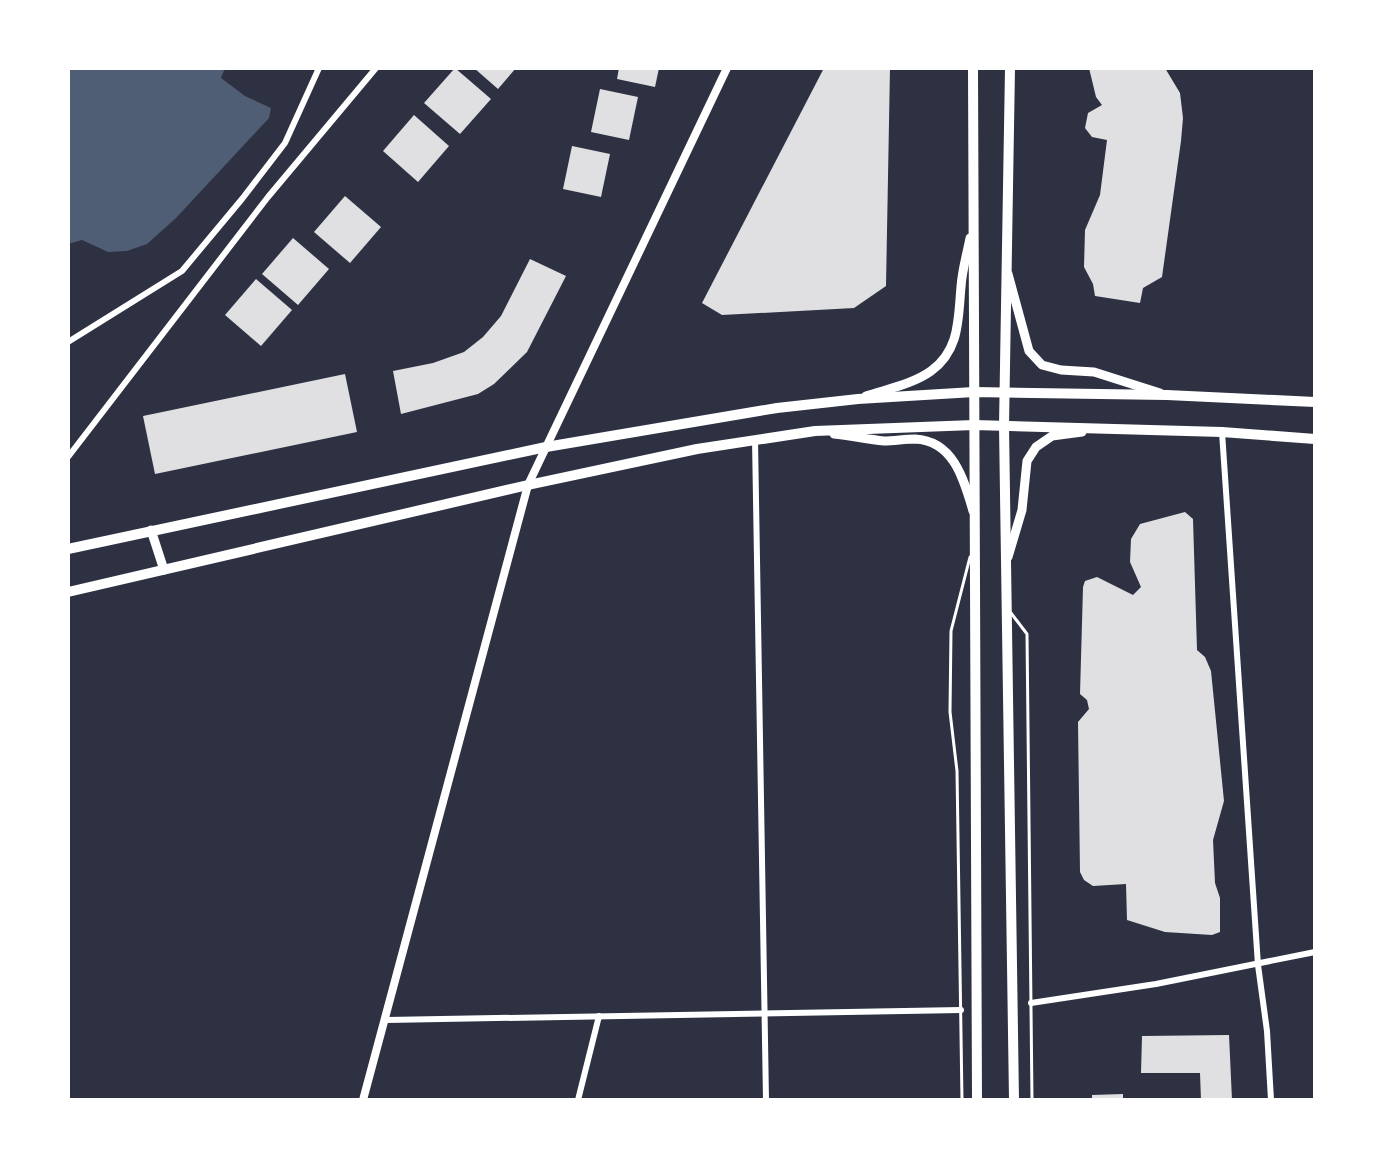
<svg xmlns="http://www.w3.org/2000/svg" width="1383" height="1168" viewBox="0 0 1383 1168" font-family="'Playfair Display',serif">
	<rect width="100%" height="100%" fill="#2d3142"/>
	<path fill="#4f5d75" d="M68 68H225L221 78 245 96 271 108 269 118 176 218 147 244 127 251 108 252 82 240 68 244Z"/>
	<g fill="#e0e0e3">
		<path d="M455 68 491 99 460 134 424 103Z"/>
		<path d="M474 68H516L498 89Z"/>
		<path d="M619 68H659L655 87 617 79Z"/>
		<path d="M824 68H890L886 286 854 308 722 315 702 303Z"/>
		<path d="M1089 68H1165L1180 93 1183 118 1181 141 1162 277 1143 288 1140 303 1095 296 1093 284 1084 267 1085 230 1100 195 1107 140 1092 137 1085 128 1088 113 1102 105 1096 97Z"/>
		<path d="M600 89 638 97 629 140 591 132Z"/>
		<path d="M414 115 449 146 418 182 383 151Z"/>
		<path d="M572 146 610 154 601 197 563 189Z"/>
		<path d="M345 196 381 227 350 263 314 232Z"/>
		<path d="M293 238 329 269 298 305 262 274Z"/>
		<path d="M530 259 566 276 527 352 494 384 478 394 401 414 393 371 433 363 464 352 483 337 501 316Z"/>
		<path d="M256 279 292 310 261 346 225 315Z"/>
		<path d="M345 374 357 432 155 474 143 416Z"/>
		<path d="M1185 512 1193 519 1197 650 1205 657 1211 671 1224 801 1213 840 1215 883 1220 898V932L1212 935 1165 932 1127 920 1126 884 1093 886 1084 880 1080 872 1078 722 1089 709 1087 700 1080 694 1083 587 1085 581 1097 577 1133 595 1141 587 1130 562 1131 539 1140 524Z"/>
		<path d="M1229 1035 1232 1100H1201L1200 1073H1141L1142 1036Z"/>
		<path d="M1123 1094V1100H1092V1095Z"/>
	</g>
	<g fill="none" stroke-linecap="round" stroke-linejoin="round">
		<g stroke="#fff" stroke-width="3">
			<path d="M1011 613 1027 634 1032 1100"/>
			<path d="M962 1100 957 771 950 712 951 631 970 557"/>
		</g>
		<g stroke="#fff" stroke-width="6">
			<path d="M68 342 182 271 242 199 285 143 319 68"/>
			<path d="M1222 432 1258 965 1267 1031 1271 1100"/>
			<path d="M755 439 766 1100"/>
			<path d="M68 457 268 197 376 68"/>
			<path d="M1031 1003 1156 984 1315 952"/>
			<path d="M386 1020 961 1010"/>
			<path d="M578 1100 599 1016"/>
		</g>
		<path stroke="#fff" stroke-width="8" d="M363 1100 528 485 727 68"/>
		<g stroke="#fff" stroke-width="9">
			<path d="M1008 274 1029 351 1042 365 1061 370 1094 372 1160 393"/>
			<path d="M866 396C887 389 913 384 931 371 960 350 958 319 961 287 962 270 967 254 970 238"/>
			<path d="M834 434C851 436 867 439 884 441 894 441 905 439 915 439 954 441 964 480 973 511"/>
			<path d="M151 530 164 570"/>
			<path d="M1008 557 1022 510 1027 461 1036 447 1052 436 1082 432"/>
		</g>
		<g stroke="#fff" stroke-width="10">
			<path d="M973 68 977 1100"/>
			<path d="M1010 68 1004 426 1014 1100"/>
			<path d="M68 549 546 447 777 408 858 399 974 392 1167 395 1315 402"/>
			<path d="M68 592 528 485 697 449 815 431 974 425 1222 432 1315 439"/>
		</g>
	</g>
	<rect width="1383" height="1168" fill="none" stroke="#ffffff" stroke-width="140"/>
</svg>
